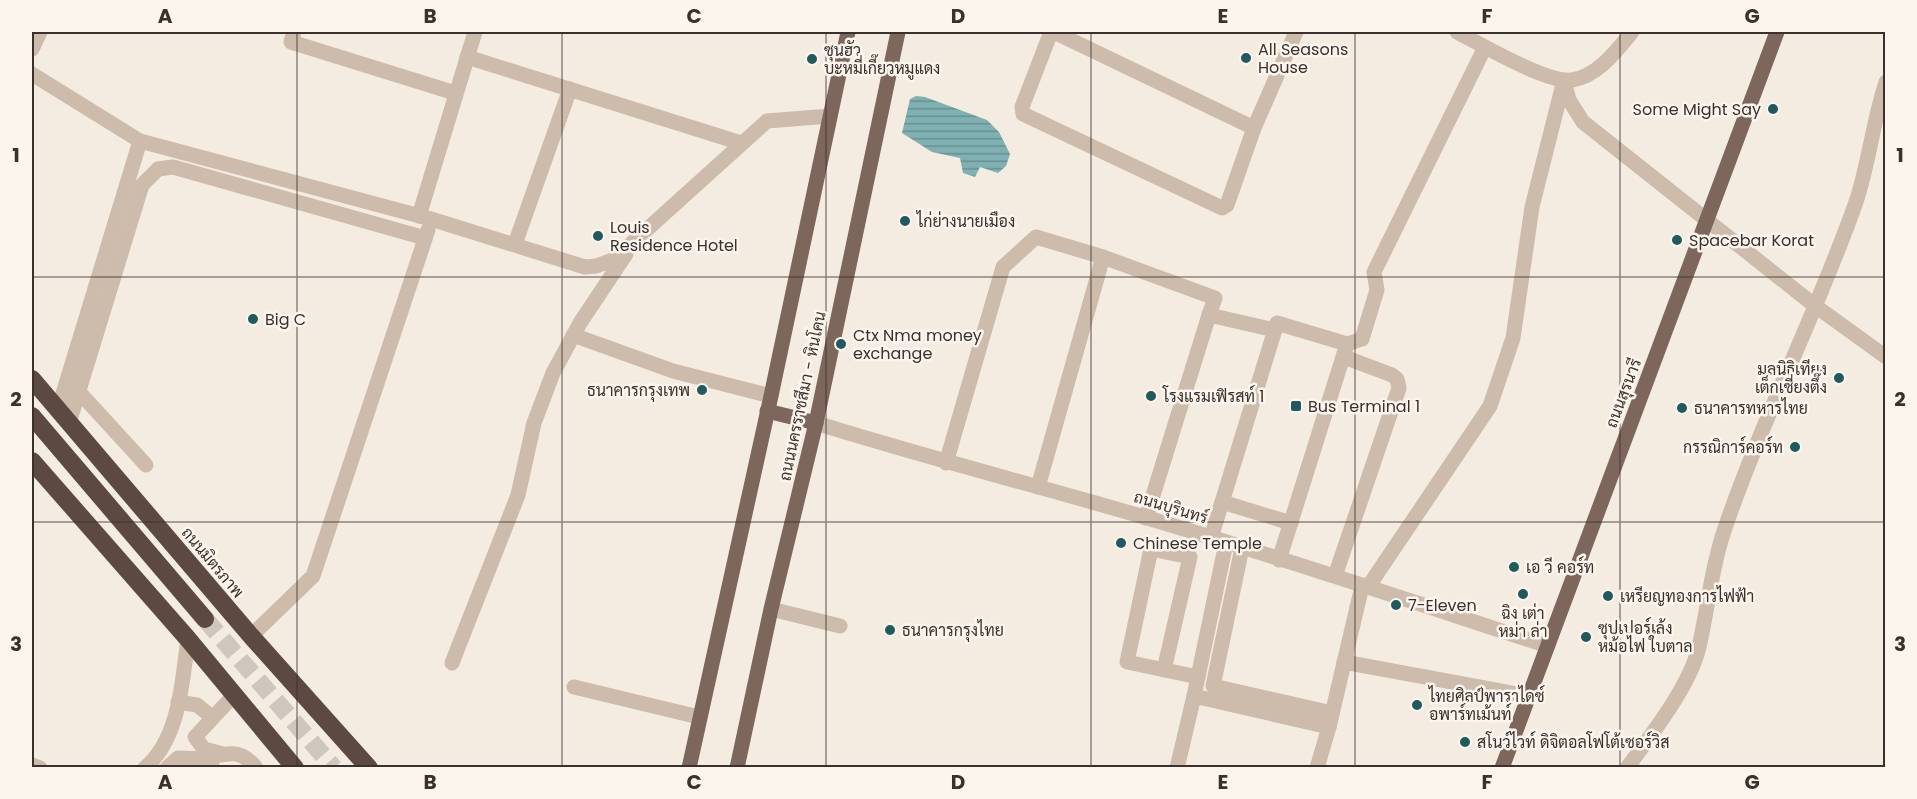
<svg xmlns="http://www.w3.org/2000/svg" width="1917" height="799" viewBox="0 0 1917 799" font-family="Poppins,Sarabun,sans-serif">
	<defs>
		<pattern id="water-rules" width="6" height="5" patternUnits="userSpaceOnUse" patternTransform="scale(1.5)"><rect width="6" height="5" fill="#7fb0b2"/><path d="M0 2.5h6" fill="none" stroke="#699091"/></pattern>
	</defs>
	<rect width="100%" height="100%" fill="#f4ebe1"/>
	<path fill="url(#water-rules)" d="M916 96 925 97 987 120 999 132 1010 154 1006 166 998 173 980 167 975 177 963 173 960 158 932 152 902 133 910 99Z"/>
	<g fill="none" stroke-linecap="round" stroke-linejoin="round">
		<path stroke="#cfc6bd" stroke-width="18" stroke-dasharray="18 9" stroke-linecap="butt" d="M205 619 334 768"/>
		<g stroke="#cdbbac" stroke-width="15">
			<path d="M294 32 291 42 455 93"/>
			<path d="M1051 32 1022 107 1023 114 1222 208 1227 205 1254 128 1296 32"/>
			<path d="M1054 32 1254 128"/>
			<path d="M1457 32C1480 44 1549 84 1572 80 1598 76 1617 50 1632 32"/>
			<path d="M32 49 40 32"/>
			<path d="M467 57 741 143"/>
			<path d="M32 74 140 141"/>
			<path d="M1564 81 1569 100 1583 122 1814 305 1886 357"/>
			<path d="M419 216 475 32"/>
			<path d="M515 244 570 89"/>
			<path d="M573 335 673 371 771 396"/>
			<path d="M1347 344 1362 339 1377 290 1374 272 1485 47"/>
			<path d="M80 393 146 465"/>
			<path d="M58 410 140 141 431 219 585 267 596 266 613 260 767 121 830 116"/>
			<path d="M69 423 142 185 158 169 173 167 425 238"/>
			<path d="M816 423C925 457 1035 485 1144 517 1280 557 1413 602 1548 646"/>
			<path d="M946 463 1003 267 1036 237 1103 257 1215 298 1209 315 1275 330"/>
			<path d="M1038 487 1103 257"/>
			<path d="M1222 502 1291 523"/>
			<path d="M1146 518 1209 315"/>
			<path d="M1211 538 1277 323 1347 344 1279 560"/>
			<path d="M1226 543 1194 696 1329 727"/>
			<path d="M1242 548 1213 686 1332 713"/>
			<path d="M1335 576 1399 388 1397 379 1392 375 1344 357"/>
			<path d="M1368 587 1490 406 1513 338 1532 207 1564 80"/>
			<path d="M771 609 840 626"/>
			<path d="M251 636 313 576 428 230"/>
			<path d="M1344 662 1528 696"/>
			<path d="M452 663 518 495 534 423 553 373 580 323 626 254"/>
			<path d="M1164 670 1190 557 1151 549 1127 662 1198 677"/>
			<path d="M574 687 699 717"/>
			<path d="M178 702 197 705 212 717"/>
			<path d="M223 754 204 749 195 737 235 694"/>
			<path d="M32 765 40 768"/>
			<path d="M145 768C180 738 182 681 188 639"/>
			<path d="M167 768 178 758 206 759"/>
			<path d="M213 768 206 759C226 753 241 748 256 768"/>
			<path d="M1177 768 1194 696"/>
			<path d="M1317 768 1329 727 1362 586"/>
			<path d="M1627 768C1651 735 1690 686 1699 647 1708 608 1711 569 1724 531 1762 419 1817 313 1856 202 1869 163 1873 121 1886 82"/>
		</g>
		<g stroke="#7d675c" stroke-width="15">
			<path d="M767 411 816 423"/>
			<path d="M689 768 771 396 848 32"/>
			<path d="M737 768 771 609 816 423 898 32"/>
			<path d="M1502 768 1777 32"/>
		</g>
		<g stroke="#5c4a42" stroke-width="18">
			<path d="M32 379 251 636 369 768"/>
			<path d="M32 416 205 619"/>
			<path d="M32 461 188 639 295 768"/>
		</g>
	</g>
	<path fill="none" stroke="#3b302b" stroke-width="1.5" stroke-opacity="0.55" d="M297 32V768M562 32V768M826 32V768M1091 32V768M1355 32V768M1620 32V768M32 277H1886M32 522H1886"/>
	<g fill="#1f5a5e" stroke="#fbf5ee" stroke-width="2">
		<circle cx="1246" cy="58" r="6"/>
		<circle cx="812" cy="59" r="6"/>
		<circle cx="1773" cy="109" r="6"/>
		<circle cx="905" cy="221" r="6"/>
		<circle cx="598" cy="236" r="6"/>
		<circle cx="1677" cy="240" r="6"/>
		<circle cx="253" cy="319" r="6"/>
		<circle cx="841" cy="344" r="6"/>
		<circle cx="1839" cy="378" r="6"/>
		<circle cx="702" cy="390" r="6"/>
		<circle cx="1151" cy="396" r="6"/>
		<rect x="1290" y="400" width="12" height="12" rx="3"/>
		<circle cx="1682" cy="408" r="6"/>
		<circle cx="1795" cy="447" r="6"/>
		<circle cx="1121" cy="543" r="6"/>
		<circle cx="1514" cy="567" r="6"/>
		<circle cx="1523" cy="594" r="6"/>
		<circle cx="1608" cy="596" r="6"/>
		<circle cx="1396" cy="605" r="6"/>
		<circle cx="890" cy="630" r="6"/>
		<circle cx="1586" cy="637" r="6"/>
		<circle cx="1417" cy="705" r="6"/>
		<circle cx="1465" cy="742" r="6"/>
	</g>
	<g text-anchor="middle" stroke-width="5" stroke-linejoin="round" paint-order="stroke">
		<g font-size="16" fill="#3b302b" stroke="#fbf5ee" text-anchor="start">
			<text x="1258" y="55">All Seasons<tspan x="1258" dy="18">House</tspan></text>
			<text x="824" y="56">ซุนฮัว<tspan x="824" dy="18">บะหมี่เกี๊ยวหมูแดง</tspan></text>
			<text x="1761" y="115" text-anchor="end">Some Might Say</text>
			<text x="917" y="227">ไก่ย่างนายเมือง</text>
			<text x="610" y="233">Louis<tspan x="610" dy="18">Residence Hotel</tspan></text>
			<text x="1689" y="246">Spacebar Korat</text>
			<text x="265" y="325">Big C</text>
			<text x="853" y="341">Ctx Nma money<tspan x="853" dy="18">exchange</tspan></text>
			<text x="1827" y="375" text-anchor="end">มูลนิธิเทียง<tspan x="1827" dy="18">เต็กเซี่ยงตึ๊ง</tspan></text>
			<text x="690" y="396" text-anchor="end">ธนาคารกรุงเทพ</text>
			<text x="1163" y="402">โรงแรมเฟิรสท์ 1</text>
			<text x="1308" y="412">Bus Terminal 1</text>
			<text x="1694" y="414">ธนาคารทหารไทย</text>
			<text x="1783" y="453" text-anchor="end">กรรณิการ์คอร์ท</text>
			<text x="1133" y="549">Chinese Temple</text>
			<text x="1526" y="573">เอ วี คอร์ท</text>
			<text x="1620" y="602">เหรียญทองการไฟฟ้า</text>
			<text x="1408" y="611">7-Eleven</text>
			<text x="1523" y="619" text-anchor="middle">ฉิง เต่า<tspan x="1523" dy="18">หม่า ล่า</tspan></text>
			<text x="1598" y="634">ซุปเปอร์เล้ง<tspan x="1598" dy="18">หม้อไฟ ใบตาล</tspan></text>
			<text x="902" y="636">ธนาคารกรุงไทย</text>
			<text x="1429" y="702">ไทยศิลป์พาราไดซ์<tspan x="1429" dy="18">อพาร์ทเม้นท์</tspan></text>
			<text x="1477" y="748">สโนว์ไวท์ ดิจิตอลโฟโต้เซอร์วิส</text>
		</g>
		<g font-size="16" fill="#3b302b" stroke="#fbf5ee">
			<text transform="translate(1623 393) rotate(-69)" y="6">ถนนสุรนารี</text>
			<text transform="translate(802 396) rotate(-78)" y="6">ถนนนครราชสีมา - หินโคน</text>
			<text transform="translate(1171 507) rotate(17)" y="6">ถนนบุรินทร์</text>
			<text transform="translate(213 562) rotate(50)" y="6">ถนนมิตรภาพ</text>
		</g>
	</g>
	<rect width="1917" height="799" fill="none" stroke="#fbf5ee" stroke-width="66"/>
	<rect x="33" y="33" width="1851" height="733" fill="none" stroke="#3b302b" stroke-width="2"/>
	<g font-size="20" text-anchor="middle" font-weight="bold" fill="#3b302b">
		<text x="165" y="23">A</text>
		<text x="430" y="23">B</text>
		<text x="694" y="23">C</text>
		<text x="958" y="23">D</text>
		<text x="1223" y="23">E</text>
		<text x="1487" y="23">F</text>
		<text x="1752" y="23">G</text>
		<text x="16" y="162">1</text>
		<text x="1900" y="162">1</text>
		<text x="16" y="406">2</text>
		<text x="1900" y="406">2</text>
		<text x="16" y="651">3</text>
		<text x="1900" y="651">3</text>
		<text x="165" y="789">A</text>
		<text x="430" y="789">B</text>
		<text x="694" y="789">C</text>
		<text x="958" y="789">D</text>
		<text x="1223" y="789">E</text>
		<text x="1487" y="789">F</text>
		<text x="1752" y="789">G</text>
	</g>
</svg>
